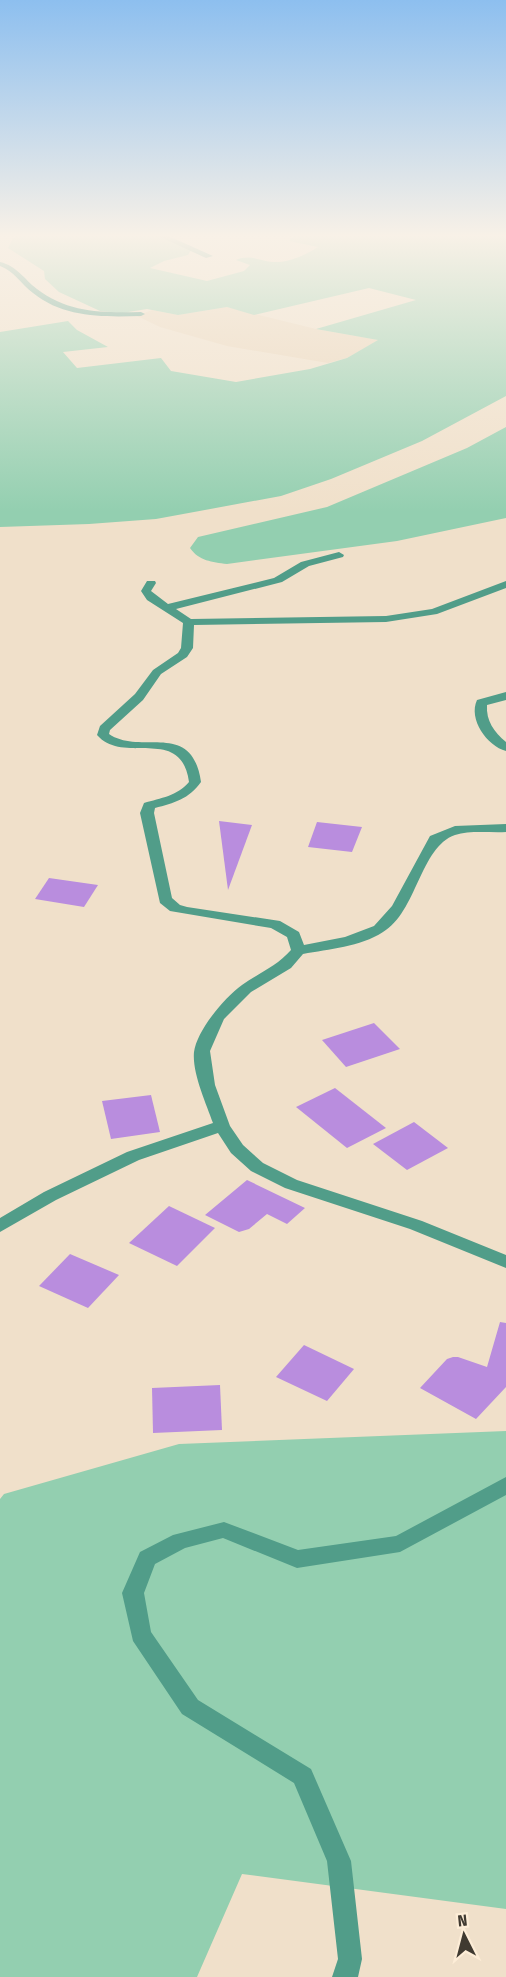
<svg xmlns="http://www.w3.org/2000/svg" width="506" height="1977" viewBox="0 0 506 1977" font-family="'Fira Sans Condensed',sans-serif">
	<rect width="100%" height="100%" fill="#f0e0ca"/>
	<path fill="#ead5b9" d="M227 307 316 329 379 340 347 358 328 363 227 346 160 327 137 316 152 310 178 315Z"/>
	<g fill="#93cfb0">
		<path d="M22 235H161L193 247 188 255 164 261 150 268 207 281 244 271 250 265 236 260C251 254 259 261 273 262 289 263 305 255 318 247L289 241 294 235H506V396L422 441 331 479 281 496 156 519 89 524 0 527V332L68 321 77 330 108 347 63 352 77 368 161 358 171 371 236 382 310 369 347 358 378 340 316 329 416 300 369 288 254 315 227 307 178 315 147 309 122 313 100 311 59 292 45 279 44 271 8 248 13 238Z"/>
		<path d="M506 427V518L397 541 227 564C212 562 199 561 190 548L198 537 327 507 467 448Z"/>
		<path d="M506 1431V1909L242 1874 197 1977H0V1499L4 1494 179 1444Z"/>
	</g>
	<g fill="#b98dde">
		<path d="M219 821 252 825 228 890Z"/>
		<path d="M317 822 362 827 352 852 308 847Z"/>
		<path d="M49 878 98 885 84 907 35 899Z"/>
		<path d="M374 1023 400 1049 346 1067 322 1040Z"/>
		<path d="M335 1088 386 1128 347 1148 296 1107Z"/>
		<path d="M151 1095 160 1132 111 1139 102 1101Z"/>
		<path d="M414 1122 448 1148 407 1170 373 1144Z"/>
		<path d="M247 1180 305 1208 287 1224 267 1214 249 1229 239 1232 205 1215Z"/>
		<path d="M169 1206 215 1228 177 1266 129 1243Z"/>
		<path d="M70 1254 119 1275 88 1308 39 1286Z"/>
		<path d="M500 1322 506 1323V1387L476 1419 420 1388 447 1359 453 1357H458L487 1367Z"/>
		<path d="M304 1345 354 1369 327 1401 276 1377Z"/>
		<path d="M220 1385 222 1430 153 1433 152 1388Z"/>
	</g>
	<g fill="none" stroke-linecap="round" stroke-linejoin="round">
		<g fill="#519d89" fill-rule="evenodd">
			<path d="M156 235H166L213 256 206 258Z"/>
			<path d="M0 262C17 266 24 279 37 289 68 313 104 313 141 312L145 314 141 316C103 317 64 318 33 293 21 284 14 271 0 266Z"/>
			<path d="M339 552 344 555 343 557 309 566 282 582 176 609 191 619 386 616 432 609 506 581V588L437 614 386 622 194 625 193 648 187 657 161 674 143 700 110 730 109 734C141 756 192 719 201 782 189 799 174 803 155 808L154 813 172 898 180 905 187 907 280 921 299 932 304 945 345 937 374 926 392 906 430 836 455 826 506 824V832C491 833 470 830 455 835 420 847 417 912 383 932 360 947 329 949 303 954L291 968 251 992 224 1019 210 1051 215 1085 230 1126 243 1145 263 1163 297 1180 422 1221 506 1255V1268L410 1229 285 1188 251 1171 231 1153 218 1133 139 1160 56 1200 0 1232V1218L44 1192 127 1152 213 1123C206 1103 192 1073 194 1052 197 1030 225 997 242 985 259 973 277 966 291 950L287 937 271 928 170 911 160 903 140 813 144 803C161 798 177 796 189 782 181 724 124 766 97 735L100 726 135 694 153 670 178 653 181 648 183 623 147 600 141 591 147 581H155L156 583 151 591 168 604 274 578 301 562Z"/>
			<path d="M506 692V700L487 705C486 721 494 732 506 742V751C487 746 468 719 477 700Z"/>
			<path d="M506 1477V1495L400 1552 297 1568 223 1538 185 1548 155 1564 144 1593 151 1632 198 1700 311 1769 351 1861 362 1959 358 1977H332L338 1959 327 1861 294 1783 182 1714 133 1641 122 1593 140 1552 173 1535 224 1522 298 1550 396 1536Z"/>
		</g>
	</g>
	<linearGradient id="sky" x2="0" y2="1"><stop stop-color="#8dbfef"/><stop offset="0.46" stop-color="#f8f1e7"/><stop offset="1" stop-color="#f8f1e7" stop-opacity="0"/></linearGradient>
	<rect width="506" height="512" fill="url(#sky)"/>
	<g transform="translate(464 1935) rotate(354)" stroke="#fdedd7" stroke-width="4.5" paint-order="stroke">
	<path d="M0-4.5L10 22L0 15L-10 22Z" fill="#403a31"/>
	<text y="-9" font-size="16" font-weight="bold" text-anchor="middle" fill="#403a31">N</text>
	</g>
</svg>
